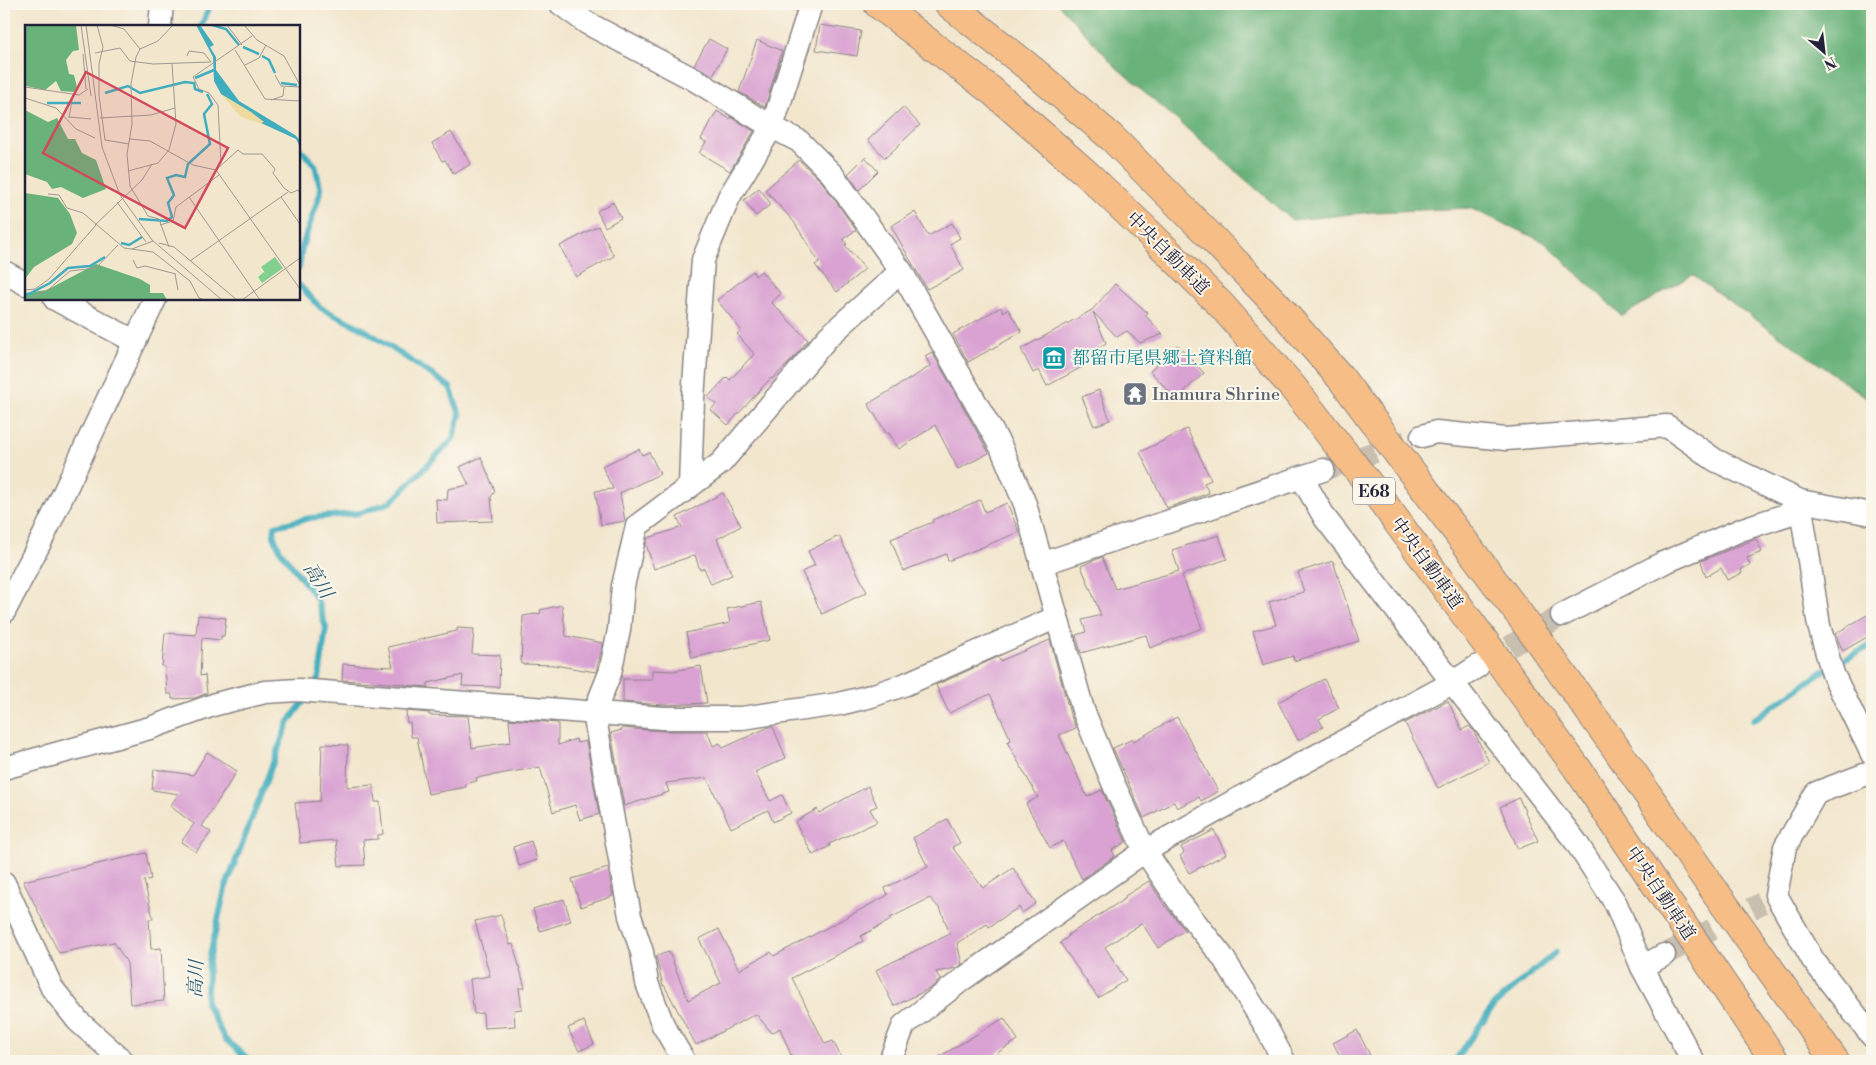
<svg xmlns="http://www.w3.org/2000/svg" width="1876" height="1065" viewBox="0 0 1876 1065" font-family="'Libre Bodoni','Noto Serif JP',serif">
	<rect width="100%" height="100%" fill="#fbf7ec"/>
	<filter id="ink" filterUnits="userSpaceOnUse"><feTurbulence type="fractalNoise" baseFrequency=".02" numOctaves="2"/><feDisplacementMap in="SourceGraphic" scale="10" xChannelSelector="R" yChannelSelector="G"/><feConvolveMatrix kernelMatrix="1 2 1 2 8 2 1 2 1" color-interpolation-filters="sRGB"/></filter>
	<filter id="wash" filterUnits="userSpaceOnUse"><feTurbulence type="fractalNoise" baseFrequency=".0096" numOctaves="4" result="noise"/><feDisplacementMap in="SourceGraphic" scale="20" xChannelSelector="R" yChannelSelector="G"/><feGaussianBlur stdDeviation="1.12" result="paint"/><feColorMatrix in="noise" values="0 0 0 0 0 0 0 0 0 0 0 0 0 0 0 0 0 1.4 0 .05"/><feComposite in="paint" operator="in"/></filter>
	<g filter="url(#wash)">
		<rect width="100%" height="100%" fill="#f2e6cd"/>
		<path fill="#69b27a" stroke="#466a5a" d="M1058 4H1872V401L1692 275 1622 316 1544 242 1470 208 1373 212 1292 220 1116 67Z"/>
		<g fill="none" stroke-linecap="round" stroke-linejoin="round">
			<g stroke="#40adbe" stroke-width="6">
				<path d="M201 26 211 4"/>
				<path d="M299 148 315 165 321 191 302 247 299 268"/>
				<path d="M299 285 321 308 365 330 450 387 460 415 453 439 391 502 360 513 310 518 275 526 274 537 280 550 317 599 326 628 319 678 314 687"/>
				<path d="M1753 720 1825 670 1872 645"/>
				<path d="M250 1061 225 1039 206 1003 209 960 225 889 288 723 308 695"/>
				<path d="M1455 1061 1494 1005 1556 952"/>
			</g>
		</g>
		<g id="blocks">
			<g fill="#d9a2d2">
				<path d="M820 25 861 31 857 56 816 50Z"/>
				<path d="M709 39 727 49 713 75 694 65Z"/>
				<path d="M757 40 782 51 765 107 739 92Z"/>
				<path d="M903 107 920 125 885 158 868 140Z"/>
				<path d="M717 111 730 119 731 117 754 131 730 171 699 153 706 142 701 139Z"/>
				<path d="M451 132 471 164 454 174 445 160 442 161 432 143Z"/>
				<path d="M865 157 878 171 859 190 848 174Z"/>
				<path d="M799 160 822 182 856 230 843 239 847 244 845 245 865 269 837 292 815 265 819 262 794 222 765 190Z"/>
				<path d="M759 188 771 204 756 216 744 200Z"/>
				<path d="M613 202 621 218 605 227 597 211Z"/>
				<path d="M915 212 928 236 952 223 960 238 950 244 964 270 927 289 891 226Z"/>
				<path d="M598 226 614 256 576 277 560 246Z"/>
				<path d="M753 271 755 276 761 271 781 294 771 302 808 340 790 362 772 379 771 378 728 425 711 410 716 404 708 397 727 377 730 380 754 354 737 334 741 330 717 300Z"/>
				<path d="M1115 284 1148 313 1145 315 1163 334 1140 343 1127 331 1117 337 1093 312 1106 343 1078 360 1082 367 1047 386 1039 370 1033 373 1021 349 1092 310Z"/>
				<path d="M1001 307 1003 312 1008 309 1022 332 968 362 953 334Z"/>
				<path d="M1178 345 1204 373 1176 399 1150 371Z"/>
				<path d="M932 352 989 453 958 469 935 425 899 449 889 433 887 434 868 404 931 366 925 356Z"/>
				<path d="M1099 390 1110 420 1094 426 1082 397Z"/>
				<path d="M1187 429 1211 480 1204 483 1209 493 1167 508 1140 452Z"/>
				<path d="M639 449 642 455 649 452 660 474 620 493 625 521 601 525 595 491 613 489 602 466Z"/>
				<path d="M481 457 495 491 491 497 493 521 437 523 436 499 447 500 448 489 469 485 460 467Z"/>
				<path d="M723 493 741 526 717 539 732 575 711 584 704 568 700 570 695 555 654 569 646 544 648 538 682 527 677 517Z"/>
				<path d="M980 500 985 512 1007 503 1019 532 948 561 946 554 903 571 891 539 933 522 932 520Z"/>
				<path d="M1219 535 1227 559 1182 575 1202 628 1150 648 1146 635 1081 653 1076 635 1086 632 1082 620 1101 615 1081 566 1102 557 1115 589 1179 571 1172 550Z"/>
				<path d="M839 536 867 592 822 614 802 572 815 565 808 551Z"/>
				<path d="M1756 539 1762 552 1747 558 1750 565 1741 569 1742 573 1727 580 1721 568 1706 577 1701 561Z"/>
				<path d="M1333 561 1359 641 1294 661 1293 656 1263 665 1253 631 1276 625 1269 602 1304 592 1298 572Z"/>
				<path d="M761 602 770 640 692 658 686 633 730 623 727 609Z"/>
				<path d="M562 605 566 636 603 643 596 672 554 665 521 664 523 616 541 613 540 610Z"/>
				<path d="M198 615 226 618 224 636H221V640L202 638 200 676 205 675 207 693 195 698 172 699V694H167L165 667 162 666 165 633 196 635Z"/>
				<path d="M1867 615 1872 624V634L1843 651 1835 634Z"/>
				<path d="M457 628 474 629 472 654 500 655 499 687 462 686 463 675 428 683V687L405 685 404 684 342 680 343 664 393 667 388 647 457 631Z"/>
				<path d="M1050 640 1070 714 1076 728 1059 735 1087 797 1102 790 1126 842 1112 850 1115 856 1082 879 1063 841 1050 848 1026 804 1038 797 1007 742 1011 740 990 694 949 713 936 685 998 657 1000 661Z"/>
				<path d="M701 666 707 703 664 705 623 702V679H652V670L673 671Z"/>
				<path d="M1324 679 1339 708 1319 719 1323 727 1298 740 1278 702Z"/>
				<path d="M1448 701 1462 730 1469 726 1473 730 1489 762 1438 788 1405 723Z"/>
				<path d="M406 711 429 713V715L468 716 472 748 511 742 509 719 558 723V745L576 739 577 743 586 741 599 814 580 820 575 805 553 812 540 767 476 778 477 781 465 784 466 787 428 794 417 737H411L410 722 407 723Z"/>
				<path d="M1177 717 1218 791 1201 801 1199 797 1177 808 1174 802 1144 818 1113 748 1133 739 1134 741Z"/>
				<path d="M769 727H773L786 758 755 772 770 801 782 795 791 813 773 822 768 810 731 828 707 778 666 783 669 792 624 806 611 733 622 730V728L663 731H707L713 746 720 743 723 748Z"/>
				<path d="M322 744 348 745 347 787 373 785 375 802H380L383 834 378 835V839L363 840 365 865 339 866 336 840 300 843 295 803 320 801Z"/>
				<path d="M207 752 237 771 202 826 211 832 196 852 181 842 194 824 170 806 179 794 152 790 154 769 193 775Z"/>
				<path d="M868 786 877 806 870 809 877 822 829 844 830 846 813 855 795 822 817 809 819 813Z"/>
				<path d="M1519 798 1538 841 1518 849 1500 807Z"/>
				<path d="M947 819 960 843 952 847 983 888 1013 868 1036 903 1022 913 1019 907 989 927 987 924 957 943 962 964 956 968 936 972 940 980 931 988 894 1006 876 970 950 934 941 910 930 898 890 918 891 920 861 936 863 941 792 978 825 1044 833 1041 843 1061H784L792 1058 780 1028 772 1033 756 1014 696 1045 664 985 663 986 656 956 669 952 688 1000 721 983 699 939 719 929 739 970 771 952 774 956 888 895 885 888 928 867 913 838Z"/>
				<path d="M1214 830 1226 854 1189 873 1180 856 1184 853 1181 847Z"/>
				<path d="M531 841 537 860 519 866 513 847Z"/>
				<path d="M146 853 151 879 144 881 153 918 149 919 151 949 161 948 164 1001 130 1004 127 963 114 942 59 953 23 881Z"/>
				<path d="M608 868 613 896 581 907 572 879Z"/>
				<path d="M1149 881 1166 907 1185 930 1158 948 1142 923 1105 947 1126 980 1098 998 1060 943 1069 936 1068 935 1126 898 1125 896Z"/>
				<path d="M564 899 571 921 540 931 533 909Z"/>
				<path d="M501 915 510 945 513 944 525 988H519L522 1009 514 1010 515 1026 484 1028 483 1013 474 1014 470 979 490 976 475 921Z"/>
				<path d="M1004 1018 1018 1040 997 1053 1002 1061H932Z"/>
				<path d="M584 1021 594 1044 579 1051 568 1028Z"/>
				<path d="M1357 1030 1373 1061H1343L1333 1043Z"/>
			</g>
		</g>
	</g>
	<g filter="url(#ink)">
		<use href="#blocks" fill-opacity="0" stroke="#8a8484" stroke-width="1"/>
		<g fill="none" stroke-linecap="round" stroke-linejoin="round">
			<g stroke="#c8bfb0" stroke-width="22" stroke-dasharray="22 11" stroke-linecap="butt">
				<path d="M1323 470 1422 436"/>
				<path d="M1481 664 1562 615"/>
				<path d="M1664 955 1762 903"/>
			</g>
			<defs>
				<g id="street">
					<path d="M561 4 587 23 695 80 772 127 799 141 832 174 901 271 1001 447 1025 504 1083 710 1114 785 1145 851 1180 903 1222 956 1265 1025 1284 1061"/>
					<path d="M160 26 162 4"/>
					<path d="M4 272 26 284"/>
					<path d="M55 299 134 341"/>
					<path d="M1422 436 1436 432 1506 439 1667 426 1715 460 1800 501 1872 514"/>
					<path d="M1302 478 1325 518 1576 842 1616 904 1642 967 1693 1061"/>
					<path d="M690 486 693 399 703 260 729 197 772 127 811 4"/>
					<path d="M1800 501 1819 626 1833 674 1872 754"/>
					<path d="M1041 564 1323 470"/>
					<path d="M4 612 44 535 155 299"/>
					<path d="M1562 615 1663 563 1743 529 1801 510"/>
					<path d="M4 768 150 728 216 704 265 692 298 690 324 692 663 718H742L839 704 871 696 906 684 1057 617"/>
					<path d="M1872 772 1816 793 1785 847 1776 895 1813 960 1872 1036"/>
					<path d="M4 883 52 988 78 1021 123 1061"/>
					<path d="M1642 967 1664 955"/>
					<path d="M684 1061 663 1025 647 983 642 952 630 916 594 713 610 673 619 630 623 586 637 526 721 463 828 337 901 271"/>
					<path d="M890 1061 904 1025 963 979 1145 851 1286 772 1452 683 1478 666"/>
				</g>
				<g id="highway">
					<path d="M878 4 992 91 1087 174 1151 235 1222 306 1291 385 1379 497 1577 768 1775 1061"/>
					<path d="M949 4 1031 69 1111 137 1211 237 1276 304 1340 377 1519 614 1613 744 1697 866 1835 1061"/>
				</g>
			</defs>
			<use href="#street" stroke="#8a8484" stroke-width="25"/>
			<use href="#highway" stroke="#8a8484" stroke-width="30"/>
			<use href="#street" stroke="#fff" stroke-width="22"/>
			<use href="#highway" stroke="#f6be86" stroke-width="28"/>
		</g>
	</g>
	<defs>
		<symbol id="museum-square" viewBox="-11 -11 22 22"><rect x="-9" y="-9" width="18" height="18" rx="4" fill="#0f9aa8" stroke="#fbf7ec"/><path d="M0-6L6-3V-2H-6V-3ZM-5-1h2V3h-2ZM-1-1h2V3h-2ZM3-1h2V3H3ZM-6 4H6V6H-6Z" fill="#fff"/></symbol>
		<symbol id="temple-square" viewBox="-11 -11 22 22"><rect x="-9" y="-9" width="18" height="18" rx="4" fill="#6b7280" stroke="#fbf7ec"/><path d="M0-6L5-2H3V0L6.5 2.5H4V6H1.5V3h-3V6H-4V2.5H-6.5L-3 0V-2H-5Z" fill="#fff"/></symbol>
	</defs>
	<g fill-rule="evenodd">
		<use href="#museum-square" x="1040" y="344" width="28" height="28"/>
		<use href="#temple-square" x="1121" y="380" width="28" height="28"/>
	</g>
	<g text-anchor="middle" stroke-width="4" stroke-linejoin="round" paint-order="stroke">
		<rect fill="#fbf7ec" stroke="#636270" stroke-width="1" x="1353" y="477.5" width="42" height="27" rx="4"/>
		<g font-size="16" font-weight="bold" fill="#22223b">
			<text x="1374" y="497">E68</text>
		</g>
		<g font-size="18" fill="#22223b" stroke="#fbf7ec">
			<text transform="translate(1168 253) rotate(45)" y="6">中央自動車道</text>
			<text transform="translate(1427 563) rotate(54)" y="6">中央自動車道</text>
			<text transform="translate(1661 893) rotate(56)" y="6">中央自動車道</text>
		</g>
		<g font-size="18" fill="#0d838f" stroke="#fbf7ec" text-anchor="start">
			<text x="1072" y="364">都留市尾県郷土資料館</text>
		</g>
		<g font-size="18" fill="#5b616d" stroke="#fbf7ec" text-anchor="start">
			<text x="1152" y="400">Inamura Shrine</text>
		</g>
		<g font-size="19" font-style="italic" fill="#2e5a6f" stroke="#fbf7ec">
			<text transform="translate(319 580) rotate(58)" y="7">高川</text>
			<text transform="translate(195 979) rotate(-88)" y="7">高川</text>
		</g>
	</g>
	<g transform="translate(25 25)">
		<rect width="275" height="275" fill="#f2e6cd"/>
		<path d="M250 232 258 243 237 258 233 252 239 247 243 252 236 242Z" fill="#82d08f"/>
		<path d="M0 0H51L54 25 48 26 41 35 44 49 49 50 52 62 49 67 36 66 31 56 20 65 1 61ZM0 85 23 97 32 93 43 114H50L57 128 71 135 81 164 58 173 36 162 27 164 22 157 0 149ZM0 168 33 173 45 189 52 208 47 219 9 242 0 254ZM71 239 115 254 125 260V268H138L142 275H0V268L22 265Z" fill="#69b27a"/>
		<path d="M196 69 226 86 239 97 238 99 216 92Z" fill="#eeda9e"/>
		<path d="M171 0H175L189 20 185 22 191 32V45L214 76 270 110 275 115V122L271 114 236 98 239 97 226 87 196 69 189 56 188 32Z" fill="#40adbe"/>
		<path fill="none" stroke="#40adbe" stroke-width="2.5" d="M187 0 201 4 214 20M218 22 234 29M237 31 244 35 250 48M170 53 189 45M169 57 170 64 178 67M256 58 272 60M80 68 103 61 115 68 160 57 168 58M22 78H56M114 194 142 196 147 192 143 178 149 170 142 153 151 150 160 152 163 139 185 119 179 89 187 79 182 69M96 218 104 220 117 212M0 271 25 258 43 243 65 241 80 232"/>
		<path fill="none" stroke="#9f9893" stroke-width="1" d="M56 0 66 71M61 0 77 122 95 170 127 215 197 275M72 0 78 22 74 39V70L80 115M85 0 99 4 115 24M202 0 217 20M219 0 232 15 259 31 275 60M210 25 240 74 275 76M70 28 95 23 105 36 128 39 186 37M58 29 61 64M162 31 164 26 179 28 186 37M220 40 234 33 241 20M250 50 256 61 275 62M0 62 54 70 63 64M0 73 31 83 51 104 70 113M246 75 258 71 259 62M44 92 66 94M44 93 48 69M75 93 126 90 150 83M105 114 125 116 168 140 191 145 275 264M80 115 104 119M196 139 193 80 184 68 174 64 168 52 227 11M191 145 213 125 218 129H237L250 144 248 148 259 163 266 168 273 165 275 168M103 146 133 138 144 125 151 99 147 38M23 169 34 170 42 183 58 188 99 223 128 227 165 256 174 273 180 275M164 172 235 275M256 172 275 199M92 177 121 217M70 200 117 155 127 139M135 200 148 196 151 182 194 150M134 218 149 222 212 275M144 222 134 194 123 191 105 161 102 129 107 99 106 59 111 32 115 24 133 16 148 0M107 224 128 216M108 235 112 243 120 241 151 249M165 236 263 167M150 249 153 265M0 265 10 264 24 254 71 200M3 275 24 264 45 246 71 243 93 220M217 275 275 233"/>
		<path fill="#d1495b" fill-opacity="0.15" stroke="#d1495b" stroke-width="2.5" d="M61 47 203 123 160 203 18 128Z"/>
		<rect width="275" height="275" fill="none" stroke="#22223b" stroke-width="2.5"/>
	</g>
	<rect width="1876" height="1065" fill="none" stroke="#fbf7ec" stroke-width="20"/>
	<g transform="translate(1824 52) rotate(152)" stroke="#fbf7ec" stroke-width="4" paint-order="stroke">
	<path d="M0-4L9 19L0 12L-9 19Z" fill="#22223b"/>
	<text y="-8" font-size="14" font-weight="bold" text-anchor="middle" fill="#22223b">N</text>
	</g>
</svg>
